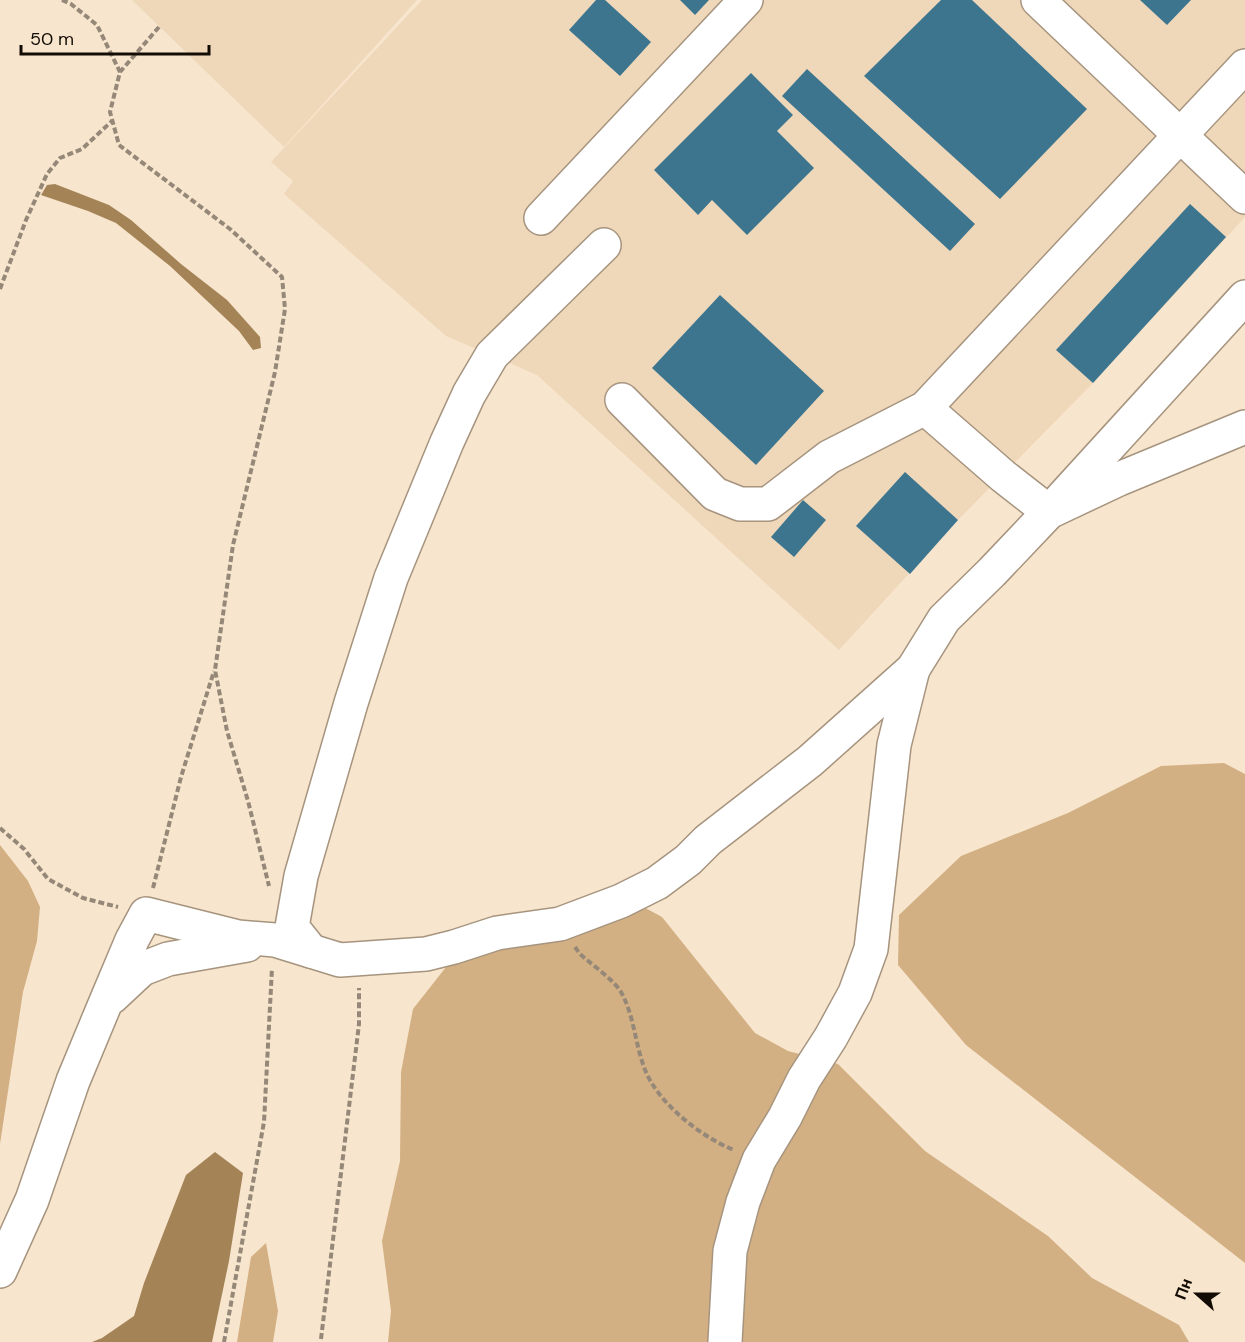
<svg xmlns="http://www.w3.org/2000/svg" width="1245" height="1342" viewBox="0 0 1245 1342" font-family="'DM Sans',sans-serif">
	<rect width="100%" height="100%" fill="#f7e5cd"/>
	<g fill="#efd8ba">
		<path d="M132 0H417L284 147Z"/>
		<path d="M422 0H1245V217L1093 383 958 520 839 650 537 375 446 336 284 194 293 181 271 162Z"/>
	</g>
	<g fill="#d3b083">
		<path d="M1224 763 1245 774V1263L966 1045 898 965 899 915 961 856 1068 813 1161 766Z"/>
		<path d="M0 845 28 881 40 907 37 941 23 992 0 1144Z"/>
		<path d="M638 904 662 917 755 1033 788 1051 838 1064 925 1151 1048 1236 1092 1278 1179 1325 1189 1342H388L391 1311 382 1241 400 1161 401 1072 413 1009 450 962Z"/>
		<path d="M266 1243 278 1311 273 1342H237L251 1257Z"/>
	</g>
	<g fill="#a48357">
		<path d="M55 184 109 205 131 220 181 264 227 300 260 337 261 348 253 350 239 331 170 266 116 223 88 211 41 195 47 185Z"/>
		<path d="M215 1152 243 1173 229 1261 212 1342H92L102 1338 134 1316 144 1283 186 1175Z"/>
	</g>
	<g fill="#3d758f">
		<path d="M596 0H605L651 42 620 76 569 30Z"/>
		<path d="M680 0H709L695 15Z"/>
		<path d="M941 0H972L1087 109 1000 199 864 76Z"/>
		<path d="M1140 0H1191L1167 25Z"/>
		<path d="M807 69 975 224 950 251 782 96Z"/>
		<path d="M751 73 793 115 777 131 814 168 747 235 712 200 698 215 654 170Z"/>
		<path d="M1190 204 1226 237 1093 383 1056 350Z"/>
		<path d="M720 295 824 391 756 465 652 368Z"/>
		<path d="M905 472 958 520 910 574 856 526Z"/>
		<path d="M803 500 826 520 794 557 771 537Z"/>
	</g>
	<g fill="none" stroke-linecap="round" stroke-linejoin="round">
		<defs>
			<g id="minor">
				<path d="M1038 0 1245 197"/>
				<path d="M541 218 746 0"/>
				<path d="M622 400 715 494 740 504H768L829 457 925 408 1245 66"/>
				<path d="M925 408 1003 476 1049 512 1245 297"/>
				<path d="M311 951 292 927 301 876 351 703 391 578 447 442 469 394 492 355 604 245"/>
				<path d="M112 997 142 969 168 959 247 945"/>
				<path d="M0 1271 32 1200 73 1081 105 1004 132 940 146 914 238 937 275 940 340 960 426 954 454 947 497 933 560 924 621 901 657 883 688 860 708 840 810 761 913 669 944 619 992 572 1049 512 1119 479 1245 427"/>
				<path d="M725 1342 730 1251 743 1202 759 1160 785 1117 804 1079 831 1037 855 993 871 949 894 745 913 669"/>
			</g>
		</defs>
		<use href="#minor" stroke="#a6947f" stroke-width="36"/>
		<g stroke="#958878" stroke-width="4" stroke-dasharray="6 3" stroke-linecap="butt">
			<path d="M62 0 71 4 97 25 120 72"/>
			<path d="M159 27 120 72 110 112 119 145 230 229 282 277 285 309 275 372 233 545 215 670 227 731 248 801 269 886"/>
			<path d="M0 289 26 220 47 174 60 158 82 149 112 121"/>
			<path d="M0 828 24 849 48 879 83 898 118 907"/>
			<path d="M153 888 181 777 214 671"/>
			<path d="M575 947 580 954C591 964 614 980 621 992 634 1015 635 1043 644 1067 656 1102 701 1137 734 1150"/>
			<path d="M321 1339 359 1024V988"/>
			<path d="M224 1342 264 1122 272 968"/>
		</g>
		<use href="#minor" stroke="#fff" stroke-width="33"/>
	</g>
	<g transform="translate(1197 1294) rotate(291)" stroke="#f7e5cd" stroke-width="4.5" paint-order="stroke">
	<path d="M0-4.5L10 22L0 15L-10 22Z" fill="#120c05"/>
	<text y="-9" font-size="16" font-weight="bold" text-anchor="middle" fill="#120c05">Пн</text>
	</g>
	<path d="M21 45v9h188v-9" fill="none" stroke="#120c05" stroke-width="3"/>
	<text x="30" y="45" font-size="18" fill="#120c05" stroke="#f7e5cd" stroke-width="4.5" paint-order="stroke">50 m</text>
</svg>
